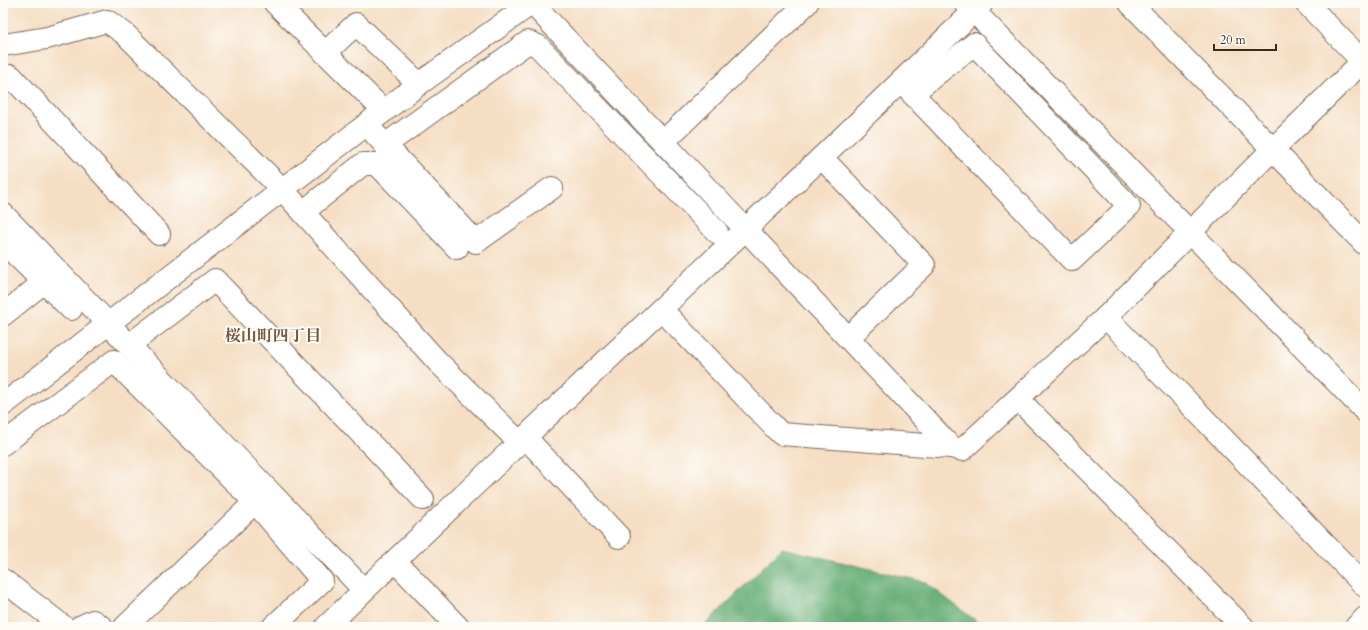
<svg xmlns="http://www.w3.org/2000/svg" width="1368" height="630" viewBox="0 0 1368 630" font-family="Cardo,'Noto Serif JP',serif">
	<rect width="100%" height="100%" fill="#fdfcf7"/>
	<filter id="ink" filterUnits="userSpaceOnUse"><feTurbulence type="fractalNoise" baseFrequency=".025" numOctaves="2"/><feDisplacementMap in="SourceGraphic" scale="8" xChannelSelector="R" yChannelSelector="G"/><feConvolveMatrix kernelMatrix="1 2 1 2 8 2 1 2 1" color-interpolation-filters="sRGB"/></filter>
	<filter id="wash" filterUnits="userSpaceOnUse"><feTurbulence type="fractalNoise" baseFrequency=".012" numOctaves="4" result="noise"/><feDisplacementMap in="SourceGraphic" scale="16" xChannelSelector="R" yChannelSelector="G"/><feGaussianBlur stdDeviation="0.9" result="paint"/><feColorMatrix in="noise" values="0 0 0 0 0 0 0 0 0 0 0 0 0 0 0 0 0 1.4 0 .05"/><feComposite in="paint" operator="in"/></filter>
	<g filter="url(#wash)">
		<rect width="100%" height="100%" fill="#f5dec3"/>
		<path fill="#63ac73" stroke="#4f6b48" d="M782 548 925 582 984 627H703Z"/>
	</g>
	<g filter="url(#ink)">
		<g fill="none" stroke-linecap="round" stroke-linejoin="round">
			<defs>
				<g id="minor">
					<path d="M275 3 384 111"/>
					<path d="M532 3 951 447 962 450 1106 317 1272 150 1365 59"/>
					<path d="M966 3 1365 411"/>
					<path d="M1130 3 1365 244"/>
					<path d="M1306 3 1365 64"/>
					<path d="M3 45 47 38 107 21 125 34 282 189 437 361 520 443"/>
					<path d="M325 53 356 24 419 84"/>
					<path d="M901 82 1072 260 1129 206 974 44 913 93"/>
					<path d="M3 83 11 76 159 234"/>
					<path d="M375 134 476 242 552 188"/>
					<path d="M663 142 807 3"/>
					<path d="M385 145 528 42 538 46 717 232"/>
					<path d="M822 158 924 265 848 338"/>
					<path d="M303 212 363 164H377L457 248"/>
					<path d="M3 214 364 590"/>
					<path d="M3 242 71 309"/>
					<path d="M661 309 781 434 951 447"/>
					<path d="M3 315 44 282"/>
					<path d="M1106 317 1365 586"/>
					<path d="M129 345 215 280 423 499"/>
					<path d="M1018 399 1243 627"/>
					<path d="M3 405 419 84 532 3"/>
					<path d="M525 437 619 537"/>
					<path d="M3 444 114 361 255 502 322 581 273 627"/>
					<path d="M395 561 458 627"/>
					<path d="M3 580 64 627"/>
					<path d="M80 627 93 621 102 627"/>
					<path d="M125 627 255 502"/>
					<path d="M326 627C543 417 766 214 982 3"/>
					<path d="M1356 627 1365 618"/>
				</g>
			</defs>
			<use href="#minor" stroke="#7c6958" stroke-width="24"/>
			<use href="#minor" stroke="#fff" stroke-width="22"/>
		</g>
	</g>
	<g text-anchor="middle" stroke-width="4" stroke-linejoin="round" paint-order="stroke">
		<g font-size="16" font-weight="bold" fill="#78553a" stroke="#fdfcf7">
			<text x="273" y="341">桜山町四丁目</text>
		</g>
	</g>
	<rect width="1368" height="630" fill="none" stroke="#fdfcf7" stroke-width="16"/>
	<path d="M1214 44v6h62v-6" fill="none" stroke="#3b2a1e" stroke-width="2"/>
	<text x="1220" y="44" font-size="12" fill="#3b2a1e" stroke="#fdfcf7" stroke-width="3" paint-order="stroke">20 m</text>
</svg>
